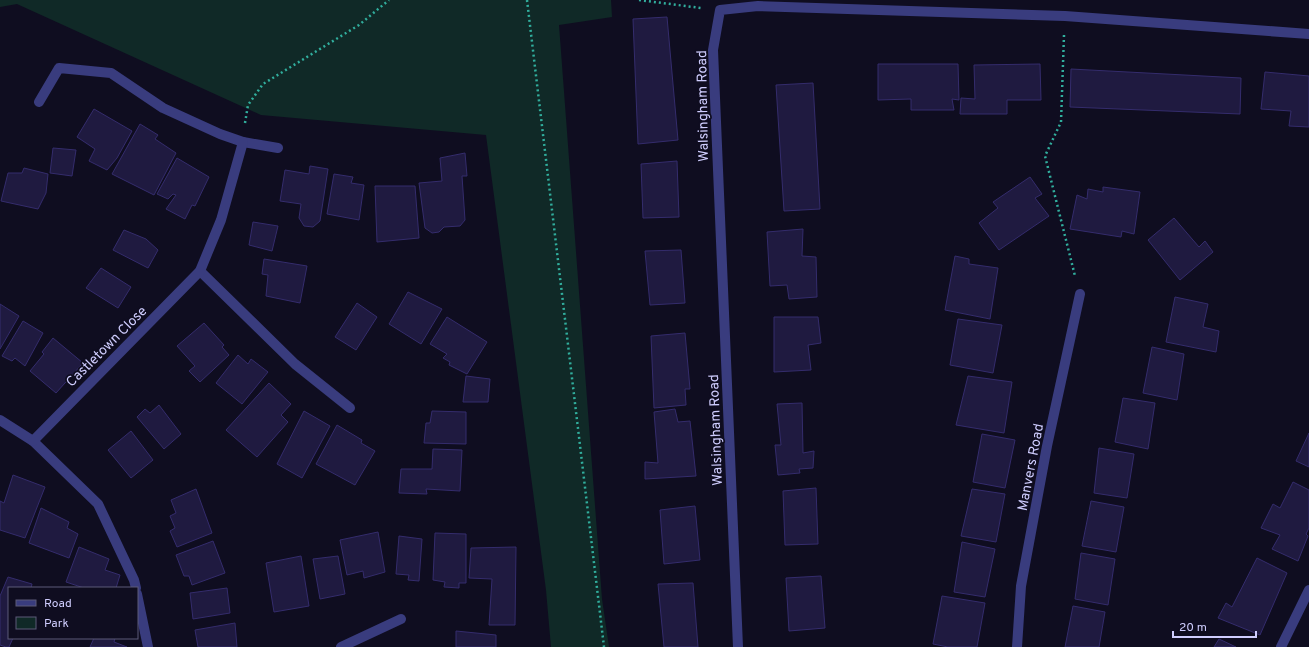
<svg xmlns="http://www.w3.org/2000/svg" width="1309" height="647" viewBox="0 0 1309 647" font-family="Overpass,sans-serif">
	<rect width="100%" height="100%" fill="#0f0d20"/>
	<path fill="#102927" d="M0 0H611L612 17 559 25 602 599 609 647H551L546 590 486 135 261 115 17 4 0 7Z"/>
	<g fill="#1f1a40" stroke="#342c6c">
		<path d="M667 17 678 140 638 144 633 19Z"/>
		<path d="M878 64H958L959 100 952 99 954 110H911V99L878 100Z"/>
		<path d="M1040 64 1041 100H1007V114H960L961 98 975 99 974 65Z"/>
		<path d="M1071 69 1241 78 1240 114 1070 107Z"/>
		<path d="M1265 72 1309 76V127L1289 126 1291 111 1261 109Z"/>
		<path d="M813 83 820 209 784 211 776 85Z"/>
		<path d="M94 109 132 131 117 158 107 170 89 161 95 149 77 137Z"/>
		<path d="M140 124 158 135 155 139 176 153 154 195 112 174Z"/>
		<path d="M53 148 76 150 72 176 50 173Z"/>
		<path d="M465 153 467 176H462L465 220 460 226 444 227 439 232 432 233 425 228 419 183 442 181 440 158Z"/>
		<path d="M177 158 209 177 195 206 192 205 185 219 166 209 176 195 173 194 168 199 157 194Z"/>
		<path d="M677 161 679 217 643 218 641 164Z"/>
		<path d="M310 166 328 169 320 221 313 227 304 226 299 218 301 204 280 201 285 170 309 174Z"/>
		<path d="M24 168 48 174 46 193 38 209 1 201 8 173H22Z"/>
		<path d="M334 174 353 177 351 183 364 185 359 220 327 214Z"/>
		<path d="M1030 177 1042 194 1035 198 1049 216 999 250 979 223 998 208 993 202Z"/>
		<path d="M375 186H415L419 238 377 242Z"/>
		<path d="M1103 187 1140 192 1134 234 1122 231 1121 237 1070 229 1077 195 1087 199 1088 189 1103 192Z"/>
		<path d="M1174 218 1199 247 1205 241 1213 252 1180 280 1148 240Z"/>
		<path d="M253 222 278 226 272 251 249 245Z"/>
		<path d="M803 229 802 256 816 257 817 297 789 299 787 285 770 286 767 232Z"/>
		<path d="M124 230 146 239 158 250 148 268 113 250Z"/>
		<path d="M681 250 685 303 650 305 645 251Z"/>
		<path d="M955 256 969 259V264L998 268 990 319 945 310Z"/>
		<path d="M264 259 307 266 300 303 266 296 268 275 262 274Z"/>
		<path d="M101 268 131 287 118 308 86 288Z"/>
		<path d="M408 292 442 309 421 344 389 324Z"/>
		<path d="M1175 297 1208 304 1203 327 1219 331 1216 352 1166 342Z"/>
		<path d="M357 303 377 317 356 350 335 337Z"/>
		<path d="M0 304 19 316 0 349Z"/>
		<path d="M447 317 487 342 467 374 449 365 450 362 443 358 447 354 430 344Z"/>
		<path d="M774 317H818L821 343 808 345 811 370 774 372Z"/>
		<path d="M958 319 1002 325 993 373 950 365Z"/>
		<path d="M23 321 43 333 25 366 15 358 12 361 2 356Z"/>
		<path d="M204 323 224 345 222 347 229 355 200 382 189 371 195 366 177 346Z"/>
		<path d="M685 333 690 389H685L686 405 654 408 651 336Z"/>
		<path d="M53 338 83 363 56 393 30 371 44 354 42 352Z"/>
		<path d="M1152 347 1184 354 1177 400 1143 393Z"/>
		<path d="M238 355 248 364 251 359 268 372 242 404 216 383Z"/>
		<path d="M466 376 490 379 488 402H463Z"/>
		<path d="M968 376 1012 382 1004 433 956 425Z"/>
		<path d="M269 383 291 404 281 415 288 422 257 457 226 430Z"/>
		<path d="M1123 398 1155 403 1148 449 1115 442Z"/>
		<path d="M802 403 803 453 814 451 813 468 799 469 800 473 778 475 775 445H781L777 404Z"/>
		<path d="M159 405 181 434 164 449 137 417 145 409 150 413Z"/>
		<path d="M675 409 678 422 690 421 696 476 645 479V462L658 463 654 412Z"/>
		<path d="M304 411 330 426 302 478 277 464Z"/>
		<path d="M432 411 466 412V444L424 443 426 423H430Z"/>
		<path d="M337 425 362 440 361 443 375 451 355 485 316 464Z"/>
		<path d="M131 431 153 460 131 478 108 450Z"/>
		<path d="M1309 433V467L1296 461Z"/>
		<path d="M982 434 1015 440 1005 488 973 482Z"/>
		<path d="M1099 448 1134 454 1127 498 1094 493Z"/>
		<path d="M433 449 462 450 460 491 426 489 427 494 399 493 401 469H432Z"/>
		<path d="M13 475 45 487 25 538 0 530V501L4 503Z"/>
		<path d="M1293 482 1309 490V528L1306 534 1308 536 1298 561 1272 549 1280 535 1261 528 1273 504 1280 508Z"/>
		<path d="M816 488 818 544 785 545 783 491Z"/>
		<path d="M196 489 212 533 177 547 170 531 175 528 170 516 176 513 171 500Z"/>
		<path d="M972 489 1005 494 996 542 961 536Z"/>
		<path d="M1091 501 1124 507 1116 552 1082 546Z"/>
		<path d="M695 506 700 560 664 564 660 510Z"/>
		<path d="M41 508 69 522 67 528 78 534 69 558 29 543Z"/>
		<path d="M378 532 385 572 364 578 363 571 347 575 340 540Z"/>
		<path d="M435 533 466 534V583H459V588L444 587 445 582 433 580Z"/>
		<path d="M399 536 422 539 419 581 408 580 409 575 396 574Z"/>
		<path d="M213 541 225 573 192 585 189 576H184L176 555Z"/>
		<path d="M962 542 995 549 985 597 954 592Z"/>
		<path d="M79 547 109 559 105 570 120 575 116 588H84L66 582Z"/>
		<path d="M516 547 515 625H489L492 579 469 578 471 548Z"/>
		<path d="M1081 553 1115 559 1108 605 1075 599Z"/>
		<path d="M301 556 309 606 274 612 266 563Z"/>
		<path d="M338 556 345 594 320 599 313 559Z"/>
		<path d="M1257 558 1287 573 1260 635 1218 618 1226 603 1232 607Z"/>
		<path d="M821 576 825 628 789 631 786 578Z"/>
		<path d="M8 577 32 584 31 588H9V638H13L9 647H6L0 645V596Z"/>
		<path d="M693 583 698 647H664L658 584Z"/>
		<path d="M227 588 230 613 193 619 190 593Z"/>
		<path d="M942 596 985 603 977 647H948L933 644Z"/>
		<path d="M1073 606 1105 612 1099 647H1065Z"/>
		<path d="M235 623 237 647H198L195 630Z"/>
		<path d="M456 631 496 635V647H456Z"/>
		<path d="M94 638H115L114 642 127 647H90Z"/>
		<path d="M1219 639 1236 647H1214Z"/>
	</g>
	<g fill="none" stroke-linecap="round" stroke-linejoin="round">
		<g stroke="#31ae9d" stroke-width="2.5" stroke-dasharray="2 3" stroke-linecap="butt">
			<path d="M527 0 604 647"/>
			<path d="M639 0 701 8"/>
			<path d="M1064 35 1061 122 1045 156 1075 276"/>
			<path d="M245 123 248 105 263 84 359 25 389 0"/>
		</g>
		<g stroke="#393c7e" stroke-width="10">
			<path d="M243 142 278 148"/>
			<path d="M200 271 295 364 350 408"/>
			<path d="M0 420 33 441 98 504 134 580 136 588"/>
			<path d="M33 441 200 271 221 220 243 142 220 134 163 108 111 73 59 68 39 102"/>
			<path d="M137 594 148 647"/>
			<path d="M341 647 401 619"/>
			<path d="M738 647 713 50 720 10 758 6 1065 16 1309 34"/>
			<path d="M1017 647 1021 586 1047 446 1080 294"/>
			<path d="M1281 647 1309 590"/>
		</g>
	</g>
	<g text-anchor="middle" stroke-width="3.5" stroke-linejoin="round" paint-order="stroke">
		<g font-size="14" fill="#cfcdfe" stroke="#0f0d20">
			<text transform="translate(702 106) rotate(-91)" y="5">Walsingham Road</text>
			<text transform="translate(106 346) rotate(-45)" y="5">Castletown Close</text>
			<text transform="translate(715 430) rotate(-92)" y="5">Walsingham Road</text>
			<text transform="translate(1030 467) rotate(-79)" y="5">Manvers Road</text>
		</g>
	</g>
	<rect x="8" y="587" width="130" height="52" fill="#0f0d20" stroke="#5c5a79"/>
	<rect x="16" y="600" width="20" height="6" fill="#393c7e" stroke="#5c5a79"/>
	<text x="44" y="607" font-size="12" fill="#cfcdfe">Road</text>
	<rect x="16" y="617" width="20" height="12" fill="#102927" stroke="#5c5a79"/>
	<text x="44" y="627" font-size="12" fill="#cfcdfe">Park</text>
	<path d="M1173 631v6h83v-6" fill="none" stroke="#cfcdfe" stroke-width="2"/>
	<text x="1179" y="631" font-size="12" fill="#cfcdfe" stroke="#0f0d20" stroke-width="3" paint-order="stroke">20 m</text>
</svg>
